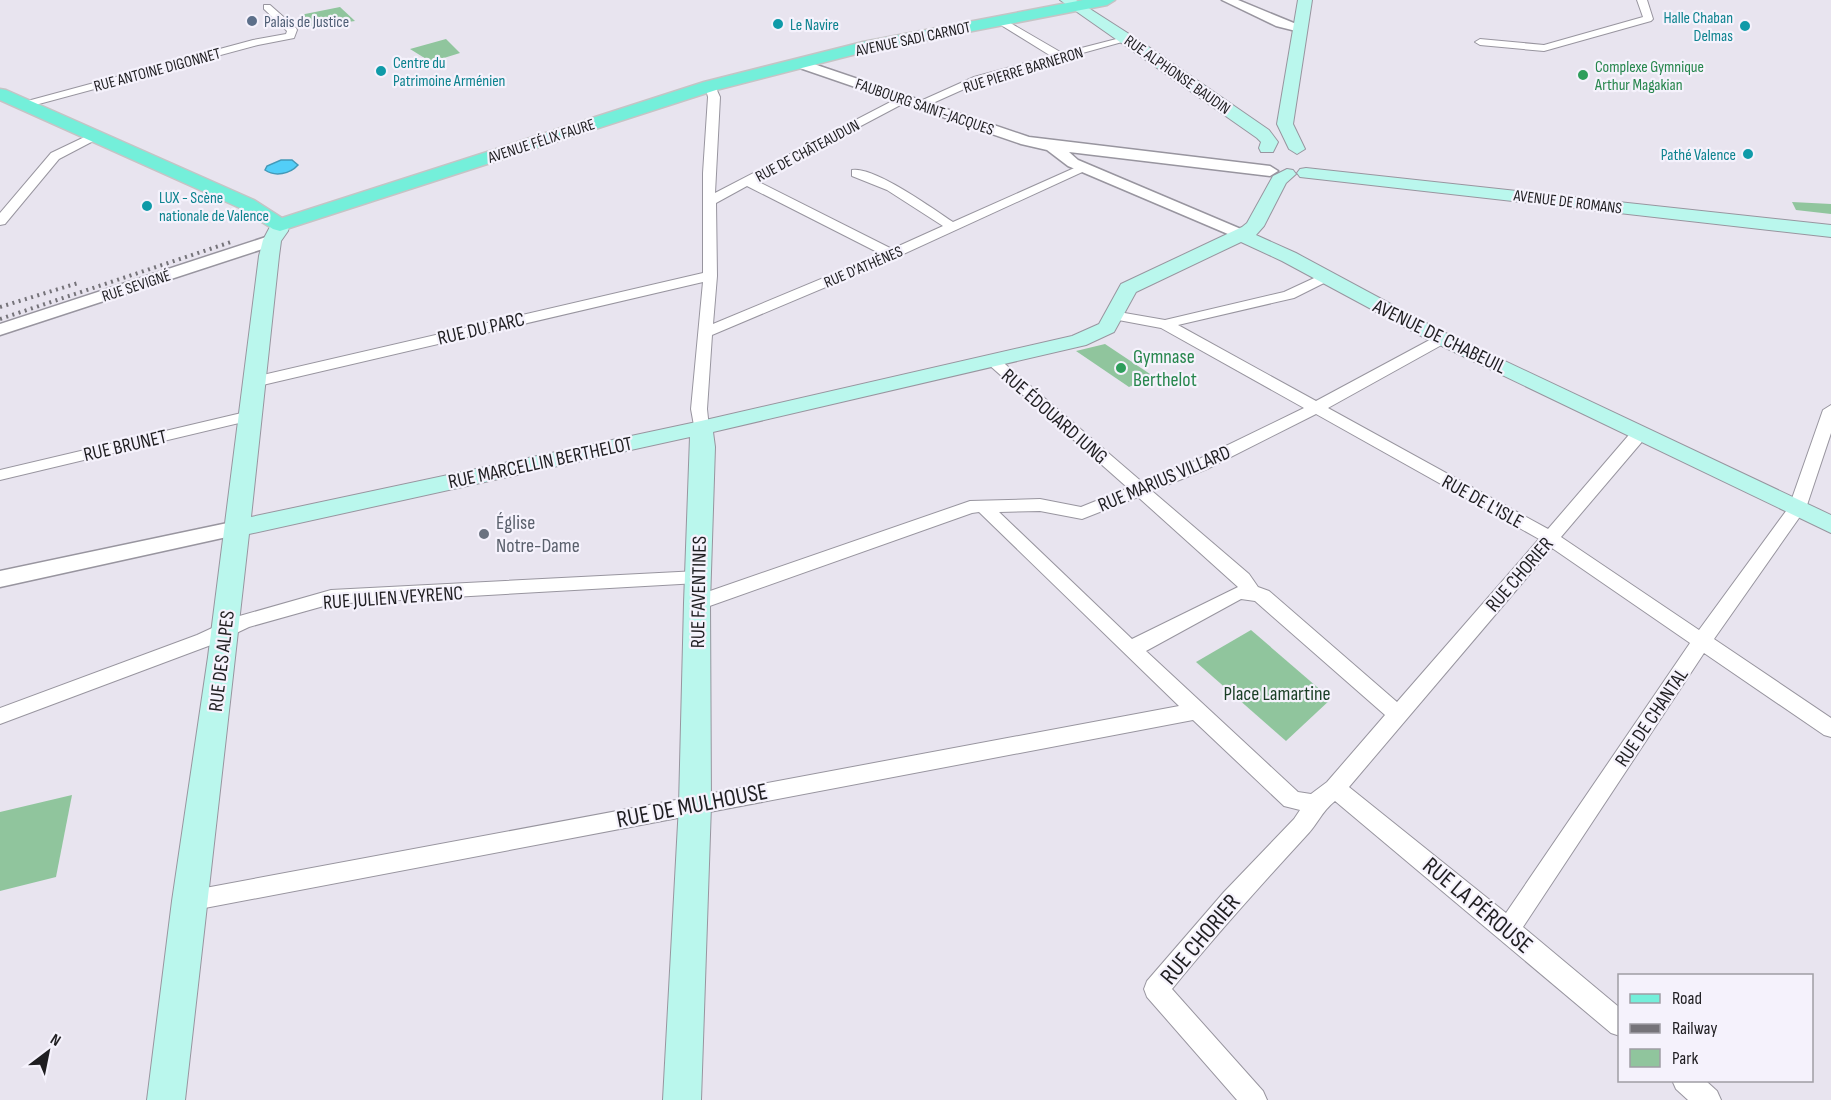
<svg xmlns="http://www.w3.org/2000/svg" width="1831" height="1100" viewBox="0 0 1831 1100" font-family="'Sofia Sans Condensed',sans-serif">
	<rect width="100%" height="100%" fill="#e8e4ef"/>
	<g fill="#90c59d">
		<path d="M340 7 355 21 312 27 300 15Z"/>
		<path d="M446 39 460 53 431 62 410 49Z"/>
		<path d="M1792 202 1831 204V214L1796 210Z"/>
		<path d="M1105 344 1153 376 1129 387 1076 351Z"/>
		<path d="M1251 630 1331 699 1286 741 1196 662Z"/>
		<path d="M72 795 56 877 0 891V812Z"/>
	</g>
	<path fill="#52cef8" stroke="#4399b8" stroke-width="1.5" d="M281 160H292L298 165C290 174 275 177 265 170L267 166Z"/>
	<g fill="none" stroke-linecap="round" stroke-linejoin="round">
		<defs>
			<g id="minor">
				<path d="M1637 0H1647L1653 19 1651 21 1544 51 1480 45 1475 42 1480 39 1544 45 1643 17Z"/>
				<path d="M264 5H270L296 28 297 30 294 38 258 45 24 108 18 105 20 103 253 40 286 34 287 31 264 9Z"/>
				<path d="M1000 17 1062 53 1128 36 1133 39 982 81 924 107H916V103L974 77 1051 56 996 22 995 20Z"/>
				<path d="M710 83 715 86 720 97 715 193 900 97H908V101L757 181 892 249 943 226 887 190 852 176V170C874 166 933 209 953 222L1081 165H1089L1091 168 897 257 712 335 707 409 709 428 707 431H695L691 409 703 282 254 387 246 382 254 377 703 273V173L708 97 705 86ZM747 186 881 254 713 324 717 276 716 203Z"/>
				<path d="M95 132 99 134V138L59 159 5 224 0 225V213L51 153Z"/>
				<path d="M1325 273 1332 277 1330 280 1294 298 1178 325 1316 401 1437 336H1447L1449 339 1447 342 1328 408 1548 529 1634 429H1646L1648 433 1646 437 1561 537 1699 630 1789 507 1823 410 1831 405V433L1806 508 1714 639 1831 718V737L1824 735 1704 653 1523 927 1620 1008V1036L1611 1033 1335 801C1321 812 1318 824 1306 836 1260 886 1215 936 1172 989L1263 1091 1267 1100H1237L1147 997 1144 989 1147 981 1224 892 1294 819 1300 810 1284 806 1193 720 189 911 181 908 177 901 181 894 189 891 1179 706 979 512 972 513 704 608 697 610 690 608 688 603 690 598 970 501 1040 499 1081 507 1128 488 988 364 985 361 988 358H998L1142 482 1195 461 1304 408 1161 328 1113 319 1106 315 1113 311 1165 320 1284 292ZM1316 414 1539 539 1397 702 1269 591 1258 587 1249 574 1152 491 1207 469ZM1138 497 1238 587 1132 639 999 512 1040 511 1082 519ZM1552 548 1690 643 1506 913 1349 787ZM1241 599 1255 601 1385 715 1327 782 1311 794 1298 792 1146 651Z"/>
				<path d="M250 411 256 413 258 416 256 419 0 480V470Z"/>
				<path d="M698 571 705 572 707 577 705 582 698 583 331 604 249 627 211 645 0 724V708L197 635 236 617 331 590Z"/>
				<path d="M1672 1080H1705L1717 1091 1721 1100H1688L1676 1089Z"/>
			</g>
			<g id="tertiary">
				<path d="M1222 0H1238L1306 28 1300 32 1276 26Z"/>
				<path d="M799 59 1029 137 1270 166 1278 171 1270 176 1069 152 1078 160 1248 232 1250 235 1242 240 1068 166 1047 150 1021 144 794 66 792 63Z"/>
				<path d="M272 235 278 236 280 240 278 244 0 335V324Z"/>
				<path d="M237 521 245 523 248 528 245 533 0 587V571Z"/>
			</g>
			<g id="secondary">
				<path d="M1060 0H1076L1140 41 1269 130 1278 142 1273 152H1261L1259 148 1261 142 1257 138Z"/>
				<path d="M1298 0H1312L1293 124 1305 149 1297 154 1289 149 1277 124Z"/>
				<path d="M1306 168 1831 225V237L1300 177 1297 173 1300 169Z"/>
				<path d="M1287 169 1293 170 1296 174 1286 183 1264 226 1256 235 1296 253 1439 330 1831 515V533L1425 338 1282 261 1241 242 1136 292 1114 332 1086 345 713 432 715 447 710 603 711 805 701 1100H663L679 805 684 603 690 437 249 534 185 1100H147L172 901 208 657 259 256 263 240 273 221H287L289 225 288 231 281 241 279 256 251 517 701 421 1072 336 1099 324 1121 284 1242 227 1247 223 1273 176Z"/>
			</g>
			<path id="primary" d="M1083 0H1115L1107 5 864 52 716 90 280 231 273 229 240 208 0 100V89L6 90 254 200 282 218 704 82 863 42Z"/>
		</defs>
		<use href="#minor" stroke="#98959f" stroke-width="2"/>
		<use href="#tertiary" stroke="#98959f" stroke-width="3"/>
		<use href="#secondary" stroke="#98959f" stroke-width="2"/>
		<use href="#primary" stroke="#c5c4c5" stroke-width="3"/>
		<use href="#minor" fill="#fff" fill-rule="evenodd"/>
		<use href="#tertiary" fill="#fff" fill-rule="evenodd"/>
		<use href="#secondary" fill="#baf7ed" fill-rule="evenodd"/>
		<use href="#primary" fill="#74efda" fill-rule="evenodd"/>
		<g stroke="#757379" stroke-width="4" stroke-dasharray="2 4.5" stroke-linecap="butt">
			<path d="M0 307 78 283"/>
			<path d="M0 319 234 241"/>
		</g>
	</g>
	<circle fill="#5c6f8a" stroke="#f5f2fc" stroke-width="2" cx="252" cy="21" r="6"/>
	<g fill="#0f9aa8" stroke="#f5f2fc" stroke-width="2">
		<circle cx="778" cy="24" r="6"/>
		<circle cx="1745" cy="26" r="6"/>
		<circle cx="381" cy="71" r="6"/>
		<circle cx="1748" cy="154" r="6"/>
		<circle cx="147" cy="206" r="6"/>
	</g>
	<g fill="#2e9e5b" stroke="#f5f2fc" stroke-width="2">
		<circle cx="1583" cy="75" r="6"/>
		<circle cx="1121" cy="368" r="6"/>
	</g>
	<circle fill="#6b7280" stroke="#f5f2fc" stroke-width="2" cx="484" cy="534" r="6"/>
	<g text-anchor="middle" stroke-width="4.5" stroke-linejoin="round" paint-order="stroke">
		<g font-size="16" fill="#0d838f" stroke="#f5f2fc" text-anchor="start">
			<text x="1733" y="23" text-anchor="end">Halle Chaban<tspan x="1733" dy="18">Delmas</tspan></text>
			<text x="790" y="30">Le Navire</text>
			<text x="393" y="68">Centre du<tspan x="393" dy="18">Patrimoine Arménien</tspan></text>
			<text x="1736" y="160" text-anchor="end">Pathé Valence</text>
			<text x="159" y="203">LUX - Scène<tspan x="159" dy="18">nationale de Valence</tspan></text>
		</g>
		<g font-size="16" fill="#4e5e75" stroke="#f5f2fc" text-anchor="start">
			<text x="264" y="27">Palais de Justice</text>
		</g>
		<g font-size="16" fill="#1f1e21" stroke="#f5f2fc">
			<text transform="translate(913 38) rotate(-12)" y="6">AVENUE SADI CARNOT</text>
			<text transform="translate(157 69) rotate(-15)" y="6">RUE ANTOINE DIGONNET</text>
			<text transform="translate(1023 69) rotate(-17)" y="6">RUE PIERRE BARNERON</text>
			<text transform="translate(1178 74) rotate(35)" y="6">RUE ALPHONSE BAUDIN</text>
			<text transform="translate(925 106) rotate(19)" y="6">FAUBOURG SAINT-JACQUES</text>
			<text transform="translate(541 140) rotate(-18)" y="6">AVENUE FÉLIX FAURE</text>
			<text transform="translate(807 150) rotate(-28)" y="6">RUE DE CHÂTEAUDUN</text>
			<text transform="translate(1568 201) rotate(7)" y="6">AVENUE DE ROMANS</text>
			<text transform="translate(863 266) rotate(-23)" y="6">RUE D'ATHÈNES</text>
			<text transform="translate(136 285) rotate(-18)" y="6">RUE SEVIGNÉ</text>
		</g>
		<g font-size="16" fill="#27864d" stroke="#f5f2fc" text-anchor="start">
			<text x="1595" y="72">Complexe Gymnique<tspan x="1595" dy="18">Arthur Magakian</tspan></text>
		</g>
		<g font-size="20" fill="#1f1e21" stroke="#f5f2fc">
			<text transform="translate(481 328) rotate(-13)" y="7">RUE DU PARC</text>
			<text transform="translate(1440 336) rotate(26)" y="7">AVENUE DE CHABEUIL</text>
			<text transform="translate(1055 416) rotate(41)" y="7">RUE ÉDOUARD IUNG</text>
			<text transform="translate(125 445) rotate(-13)" y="7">RUE BRUNET</text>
			<text transform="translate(540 462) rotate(-12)" y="7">RUE MARCELLIN BERTHELOT</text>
			<text transform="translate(1164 478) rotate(-23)" y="7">RUE MARIUS VILLARD</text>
			<text transform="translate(1483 501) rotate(29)" y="7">RUE DE L'ISLE</text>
			<text transform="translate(1519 574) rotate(-49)" y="7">RUE CHORIER</text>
			<text transform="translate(698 592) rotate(-89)" y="7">RUE FAVENTINES</text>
			<text transform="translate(393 597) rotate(-4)" y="7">RUE JULIEN VEYRENC</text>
			<text transform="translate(221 661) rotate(-83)" y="7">RUE DES ALPES</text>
			<text transform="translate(1651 717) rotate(-56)" y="7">RUE DE CHANTAL</text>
		</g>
		<g font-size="20" fill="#27864d" stroke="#f5f2fc" text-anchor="start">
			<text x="1133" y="363">Gymnase<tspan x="1133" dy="23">Berthelot</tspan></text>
		</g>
		<g font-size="20" fill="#5b616d" stroke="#f5f2fc" text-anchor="start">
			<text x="496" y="529">Église<tspan x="496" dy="23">Notre-Dame</tspan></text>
		</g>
		<g font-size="20" fill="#1a3f26" stroke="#f5f2fc">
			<text x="1277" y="700">Place Lamartine</text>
		</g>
		<g font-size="24" fill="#1f1e21" stroke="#f5f2fc">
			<text transform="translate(692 805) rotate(-11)" y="8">RUE DE MULHOUSE</text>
			<text transform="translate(1478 905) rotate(40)" y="8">RUE LA PÉROUSE</text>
			<text transform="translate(1200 939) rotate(-50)" y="8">RUE CHORIER</text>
		</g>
	</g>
	<rect x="1618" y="974" width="195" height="108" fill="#f5f2fc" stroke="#9f9da4" stroke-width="1.5"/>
	<rect x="1630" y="994" width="30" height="9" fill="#74efda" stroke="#9f9da4" stroke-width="1.5"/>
	<text x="1672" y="1004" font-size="18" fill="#1f1e21">Road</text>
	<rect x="1630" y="1024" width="30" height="9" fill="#757379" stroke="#9f9da4" stroke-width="1.5"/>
	<text x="1672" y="1034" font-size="18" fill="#1f1e21">Railway</text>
	<rect x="1630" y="1049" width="30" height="18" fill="#90c59d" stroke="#9f9da4" stroke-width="1.5"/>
	<text x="1672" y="1064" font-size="18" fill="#1f1e21">Park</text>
	<g transform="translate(48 1052) rotate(32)" stroke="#f5f2fc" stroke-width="4.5" paint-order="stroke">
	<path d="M0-4.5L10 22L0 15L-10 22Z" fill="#1f1e21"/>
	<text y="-9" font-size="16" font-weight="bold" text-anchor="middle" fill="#1f1e21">N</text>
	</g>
</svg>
